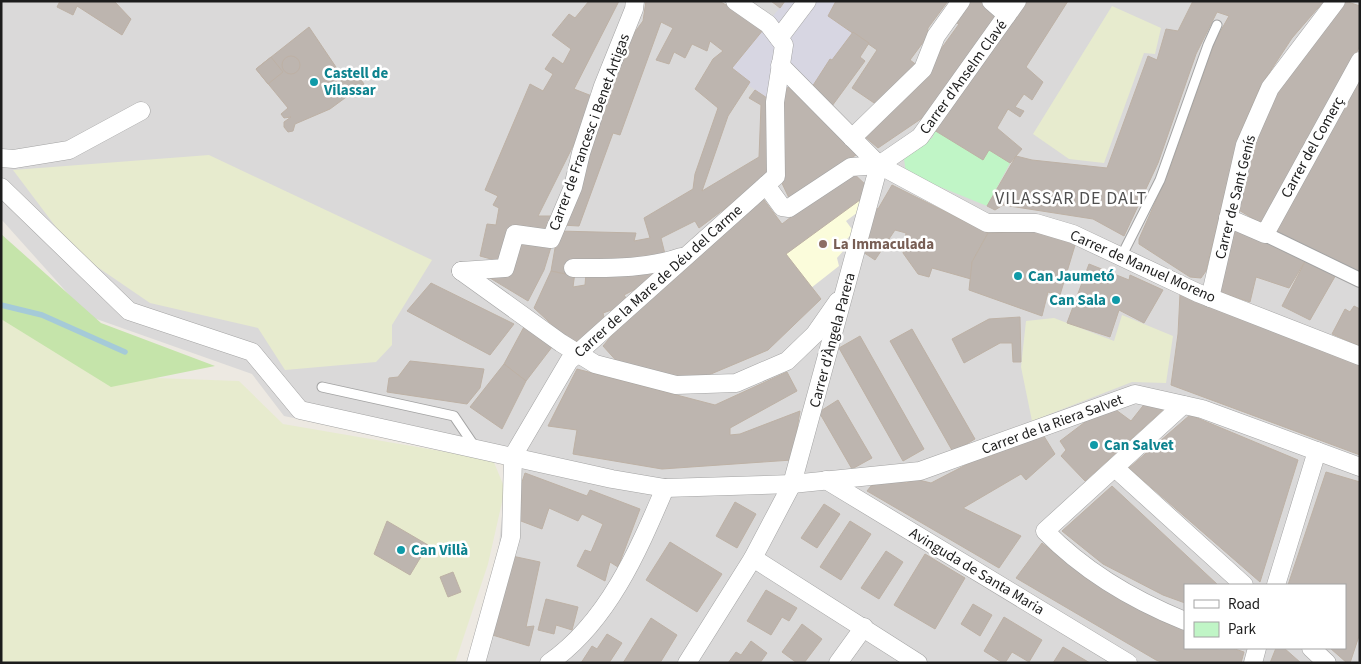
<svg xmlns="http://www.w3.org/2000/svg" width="1361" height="664" viewBox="0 0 1361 664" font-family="'Source Sans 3',sans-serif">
	<rect width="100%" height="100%" fill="#ede9e2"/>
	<path fill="#dad9d9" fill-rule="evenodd" d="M1 1H1360V663H467L498 556 507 462 284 416 252 374 88 316 1 219ZM1185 585H1345V648H1185Z"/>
	<path fill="#fbfcdb" d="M859 200 865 207 846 221 854 232 847 239 845 249 837 258 839 266 811 288 786 254Z"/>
	<g fill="#e7ebce">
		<path d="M1112 6 1161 28 1155 54 1144 53 1104 163 1069 159 1033 134Z"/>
		<path d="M209 155 432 260 392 325V345L376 362 285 370 258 328 150 303 74 251 13 170Z"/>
		<path d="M1122 315 1173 336 1166 383 1132 382 1032 421 1021 367 1026 321 1054 318 1114 341Z"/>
		<path d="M1 319 127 377 239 381 283 424 493 460 505 489 488 564 455 663H1Z"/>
	</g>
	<path fill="#c5e4aa" d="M1 234 101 323 215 366 111 387 1 319Z"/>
	<path fill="#c0f5c6" d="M934 130 983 160 989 150 1010 163 987 206 906 173 904 159 933 137Z"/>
	<path fill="#d7d6e2" d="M785 1H836L828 16 853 32 803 99 789 86 779 98 773 102 748 85 732 68Z"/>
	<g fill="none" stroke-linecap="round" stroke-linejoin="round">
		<path stroke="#a5cad8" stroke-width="5.5" d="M1 305 42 315 125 352"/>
	</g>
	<g fill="#bdb5af" stroke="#bdb1a5">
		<path d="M60 1H114L131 19 122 35 77 6 73 15 57 7Z"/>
		<path d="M589 1H619L574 89 597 98 538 216H555L546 230 517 225 510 232 502 262 480 256 487 224 496 225 499 208 493 205 498 196 485 190 530 84 543 91 553 74 545 69 553 57 563 64 571 49 552 35 569 14 575 18Z"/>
		<path d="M646 1H719L753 20 763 30 732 68 750 82 728 116 702 191 759 157 761 105 749 98 755 90 773 102 771 174 699 228 695 221 661 238 665 254 645 262H567L565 274 551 271 558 231 636 233 634 241 650 238 644 218 693 189 695 174 718 108 695 89 713 59 723 51 710 41 707 51 692 44 685 58 674 52 669 64 656 60 673 28 661 22 620 135 613 133 579 226 561 225 629 40 643 21Z"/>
		<path d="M771 1H785L780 8Z"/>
		<path d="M836 1H948L928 28 927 37 910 60 918 66 880 107 852 88 877 50 828 16Z"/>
		<path d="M968 1H981L1002 16 934 110 878 148 863 135 926 70 959 24 952 21Z"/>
		<path d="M1027 1H1068L1026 67 1043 82 1032 100 1024 94 1015 107 1024 111 1020 117 1008 109 997 128 1022 149 1010 163 989 150 983 160 934 130Z"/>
		<path d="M1193 1H1324L1292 38 1260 87 1238 138 1206 271 1201 278 1190 277 1139 244V239L1169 171 1215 41 1229 16 1217 12 1196 54 1158 163 1124 236 1093 219 1003 205 995 210 987 206 1016 156 1032 160 1107 168 1148 56 1157 60 1166 29 1178 31Z"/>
		<path d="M1345 1 1360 6V46L1264 225 1237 209 1253 141 1270 103 1311 44Z"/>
		<path d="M309 27 344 79 354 70 364 84 330 109 295 124 293 131 288 132 284 127V122L291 117 284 118 281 114 288 108 256 69Z"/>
		<path d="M853 32 869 43 860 57 865 61 832 106 812 87 830 59 832 60Z"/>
		<circle cx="291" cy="65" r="9"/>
		<path d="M271 57 283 72 268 84 256 69Z"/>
		<path d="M1360 74V272L1359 273 1273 232Z"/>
		<path d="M789 86 859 153 789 198 780 179 779 98Z"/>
		<path d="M851 171 868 187 864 197 786 254 821 299 768 350 699 379 647 372 621 366 603 346 624 321 761 196 782 224Z"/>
		<path d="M892 185 988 233 972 262 971 279 932 268 929 277 918 274 903 253 906 233 895 230 875 260 860 250 873 206 878 209Z"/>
		<path d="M1231 224 1307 258 1289 288 1256 277 1250 302 1217 291Z"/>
		<path d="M1045 231 1076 242 1060 295 1048 292 1042 316 969 290 972 262 988 233Z"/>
		<path d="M520 240 551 247 544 270 528 301 485 275Z"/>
		<path d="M1307 258 1337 273 1310 320 1282 306Z"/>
		<path d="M1089 264 1129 280 1130 275 1163 290 1144 323 1119 310 1110 337 1067 323Z"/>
		<path d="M551 271 565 274 575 272 573 287 585 285 586 273 654 271 649 282 624 295 628 301 620 307 603 313 605 321 573 344 534 308Z"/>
		<path d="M431 283 514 324 490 355 407 311Z"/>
		<path d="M1180 294 1360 364V455L1171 385 1178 334Z"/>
		<path d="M1354 306 1360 309V346L1332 334 1345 309 1350 312Z"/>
		<path d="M1020 317 1021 362H1013L1012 343H1000L964 363 952 339 989 319Z"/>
		<path d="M525 325 552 347 526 381 504 364Z"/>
		<path d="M912 329 975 439 953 452 890 341Z"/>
		<path d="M860 336 924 449 903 461 839 348Z"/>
		<path d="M410 361 484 369 480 388 467 404 387 392 389 378 398 377Z"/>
		<path d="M504 364 526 381 502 429 470 407Z"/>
		<path d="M577 369 715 405 787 372 797 391 730 428V435L740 434 800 411 792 460 662 469 573 454 577 430 548 426Z"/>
		<path d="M838 400 872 458 852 469 819 412Z"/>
		<path d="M1146 402 1166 407 1085 481 1061 456 1066 450 1060 441 1097 413 1112 407 1131 421Z"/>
		<path d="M1190 415 1298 460 1260 582 1129 468Z"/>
		<path d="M1042 433 1055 454 1026 480 1021 474 963 508 1021 536 999 568 867 491 871 486 898 478 906 483 915 479 931 483 987 454 990 457 1006 447Z"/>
		<path d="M1326 472 1360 482V633L1350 663H1347L1330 648H1345V585H1288Z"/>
		<path d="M525 473 587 496 590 490 640 509 618 567 610 562 605 581 577 566 585 550 591 552 603 524 582 514 578 521 549 508 542 529 513 518 522 500 517 497Z"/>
		<path d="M1112 486 1218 585H1185V603L1163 595 1103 564 1062 531Z"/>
		<path d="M735 502 756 514 737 548 716 536Z"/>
		<path d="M824 504 840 514 817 548 801 538Z"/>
		<path d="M387 521 428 545 410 575 374 554Z"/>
		<path d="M850 521 871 534 841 580 820 567Z"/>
		<path d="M670 542 722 574 697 612 646 580Z"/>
		<path d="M1042 543 1086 578 1166 623 1185 630V648H1232L1244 652 1241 663H1164L1156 660 1016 578Z"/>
		<path d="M886 551 903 562 879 599 861 588Z"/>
		<path d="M925 554 965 578 935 629 894 605Z"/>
		<path d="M512 556 540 562 526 627 534 626 529 646 489 634Z"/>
		<path d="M453 572 461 592 448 597 440 577Z"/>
		<path d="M766 590 797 608 789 621 782 617 771 635 747 621Z"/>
		<path d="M546 599 578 607 572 630 556 625 554 634 538 630Z"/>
		<path d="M973 604 992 615 980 636 961 624Z"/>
		<path d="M1004 617 1042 640 1029 662 1012 652 1005 663H1003L984 651Z"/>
		<path d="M651 618 677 635 660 663H623Z"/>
		<path d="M802 624 822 639 804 663H797L782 652Z"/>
		<path d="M607 634 622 643 609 663H581L592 646 597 649Z"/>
		<path d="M751 641 767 653 760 663H728L736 652 741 655Z"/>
		<path d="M1063 647 1090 663H1053Z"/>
		<path d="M1276 648H1284L1301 663H1270Z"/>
	</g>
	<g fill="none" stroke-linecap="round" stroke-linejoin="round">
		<defs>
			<g id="service">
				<path d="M1121 257 1160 180 1208 45 1217 25"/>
				<path d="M322 387 454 416 475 447"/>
			</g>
			<path id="pedestrian" d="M1265 234 1360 280"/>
			<g id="minor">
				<path d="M991 1 1007 15"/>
				<path d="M779 38 807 1"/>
				<path d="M780 65 879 165 987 223H1036L1073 234 1198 293 1360 356"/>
				<path d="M852 138 923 69 936 36 961 1"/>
				<path d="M1 158 14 159 69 150 141 111"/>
				<path d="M879 165 920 137 1017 1"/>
				<path d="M766 185 782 207 789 208 851 167 879 165"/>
				<path d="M1 187 129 311 252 352 300 410 612 479 665 488 792 484 920 471 1135 394 1202 409 1360 467"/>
				<path d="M1228 218 1265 234 1360 61"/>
				<path d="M573 268C610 268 646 269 681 257"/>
				<path d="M461 271 561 343 595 364 676 385 736 383 787 361 815 334 838 301"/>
				<path d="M461 271 505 268 515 234 551 239 573 187 581 153 603 86 634 9 635 1"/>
				<path d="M1210 298 1245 145 1270 88 1336 1"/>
				<path d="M1183 405 1045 531C1084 571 1133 600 1185 621"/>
				<path d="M1115 468 1244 585"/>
				<path d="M826 480 1128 663"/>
				<path d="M753 558 918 663"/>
				<path d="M1276 585 1317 451"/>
				<path d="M1311 648 1327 663"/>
				<path d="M476 663 511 537 513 456 569 361 776 176 775 102 784 45 768 24 735 1"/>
				<path d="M549 663C608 622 638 551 665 488"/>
				<path d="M687 663 753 558 792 484 879 165"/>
				<path d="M838 663 864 627"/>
				<path d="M1253 663 1257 648"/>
			</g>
		</defs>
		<use href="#service" stroke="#a3a3a3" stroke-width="11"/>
		<use href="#pedestrian" stroke="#a3a3a3" stroke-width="16"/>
		<use href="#minor" stroke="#a3a3a3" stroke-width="19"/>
		<use href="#service" stroke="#fff" stroke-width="9"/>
		<use href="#pedestrian" stroke="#fff" stroke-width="14"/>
		<use href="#minor" stroke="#fff" stroke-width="18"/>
	</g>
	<g fill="#0f9aa8" stroke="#fff" stroke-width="2">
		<circle cx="314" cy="82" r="5"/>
		<circle cx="1018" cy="276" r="5"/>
		<circle cx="1116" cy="300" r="5"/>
		<circle cx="1094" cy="445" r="5"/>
		<circle cx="401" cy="550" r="5"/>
	</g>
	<circle fill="#8d6e63" stroke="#fff" stroke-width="2" cx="823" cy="244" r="5"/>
	<g text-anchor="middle" stroke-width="5" stroke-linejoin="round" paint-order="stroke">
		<g font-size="15" font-weight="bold" fill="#0d838f" stroke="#fff" text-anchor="start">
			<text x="324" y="78">Castell de<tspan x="324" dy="17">Vilassar</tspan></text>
			<text x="1028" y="281">Can Jaumetó</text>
			<text x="1106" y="305" text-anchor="end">Can Sala</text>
			<text x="1104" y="450">Can Salvet</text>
			<text x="411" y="555">Can Villà</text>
		</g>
		<g font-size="15" fill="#1c1c1c" stroke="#fff">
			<text transform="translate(963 77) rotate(-54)" y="5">Carrer d'Anselm Clavé</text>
			<text transform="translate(589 132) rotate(-70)" y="5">Carrer de Francesc i Benet Artigas</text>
			<text transform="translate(1312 147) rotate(-61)" y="5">Carrer del Comerç</text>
			<text transform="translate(1235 197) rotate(-76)" y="5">Carrer de Sant Genís</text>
			<text transform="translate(1143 266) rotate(24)" y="5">Carrer de Manuel Moreno</text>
			<text transform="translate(658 281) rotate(-42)" y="5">Carrer de la Mare de Déu del Carme</text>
			<text transform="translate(832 340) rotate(-75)" y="5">Carrer d'Àngela Parera</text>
			<text transform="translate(1052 424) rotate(-20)" y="5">Carrer de la Riera Salvet</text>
			<text transform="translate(977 571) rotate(31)" y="5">Avinguda de Santa Maria</text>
		</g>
		<g font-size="15" font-weight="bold" fill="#785e54" stroke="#fff" text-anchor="start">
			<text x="833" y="249">La Immaculada</text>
		</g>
		<g font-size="18" letter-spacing="1" fill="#4f4f4f" stroke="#fff">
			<text x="1071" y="204">VILASSAR DE DALT</text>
		</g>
	</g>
	<rect width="1361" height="664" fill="none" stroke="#1c1c1c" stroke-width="5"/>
	<rect x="1184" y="584" width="162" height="65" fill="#ffffff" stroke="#a4a4a4"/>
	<rect x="1194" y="600" width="25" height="8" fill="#ffffff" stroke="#a4a4a4"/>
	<text x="1228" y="609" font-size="15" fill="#1c1c1c">Road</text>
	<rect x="1194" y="622" width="25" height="15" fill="#c0f5c6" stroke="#a4a4a4"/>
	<text x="1228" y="634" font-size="15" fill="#1c1c1c">Park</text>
</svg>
